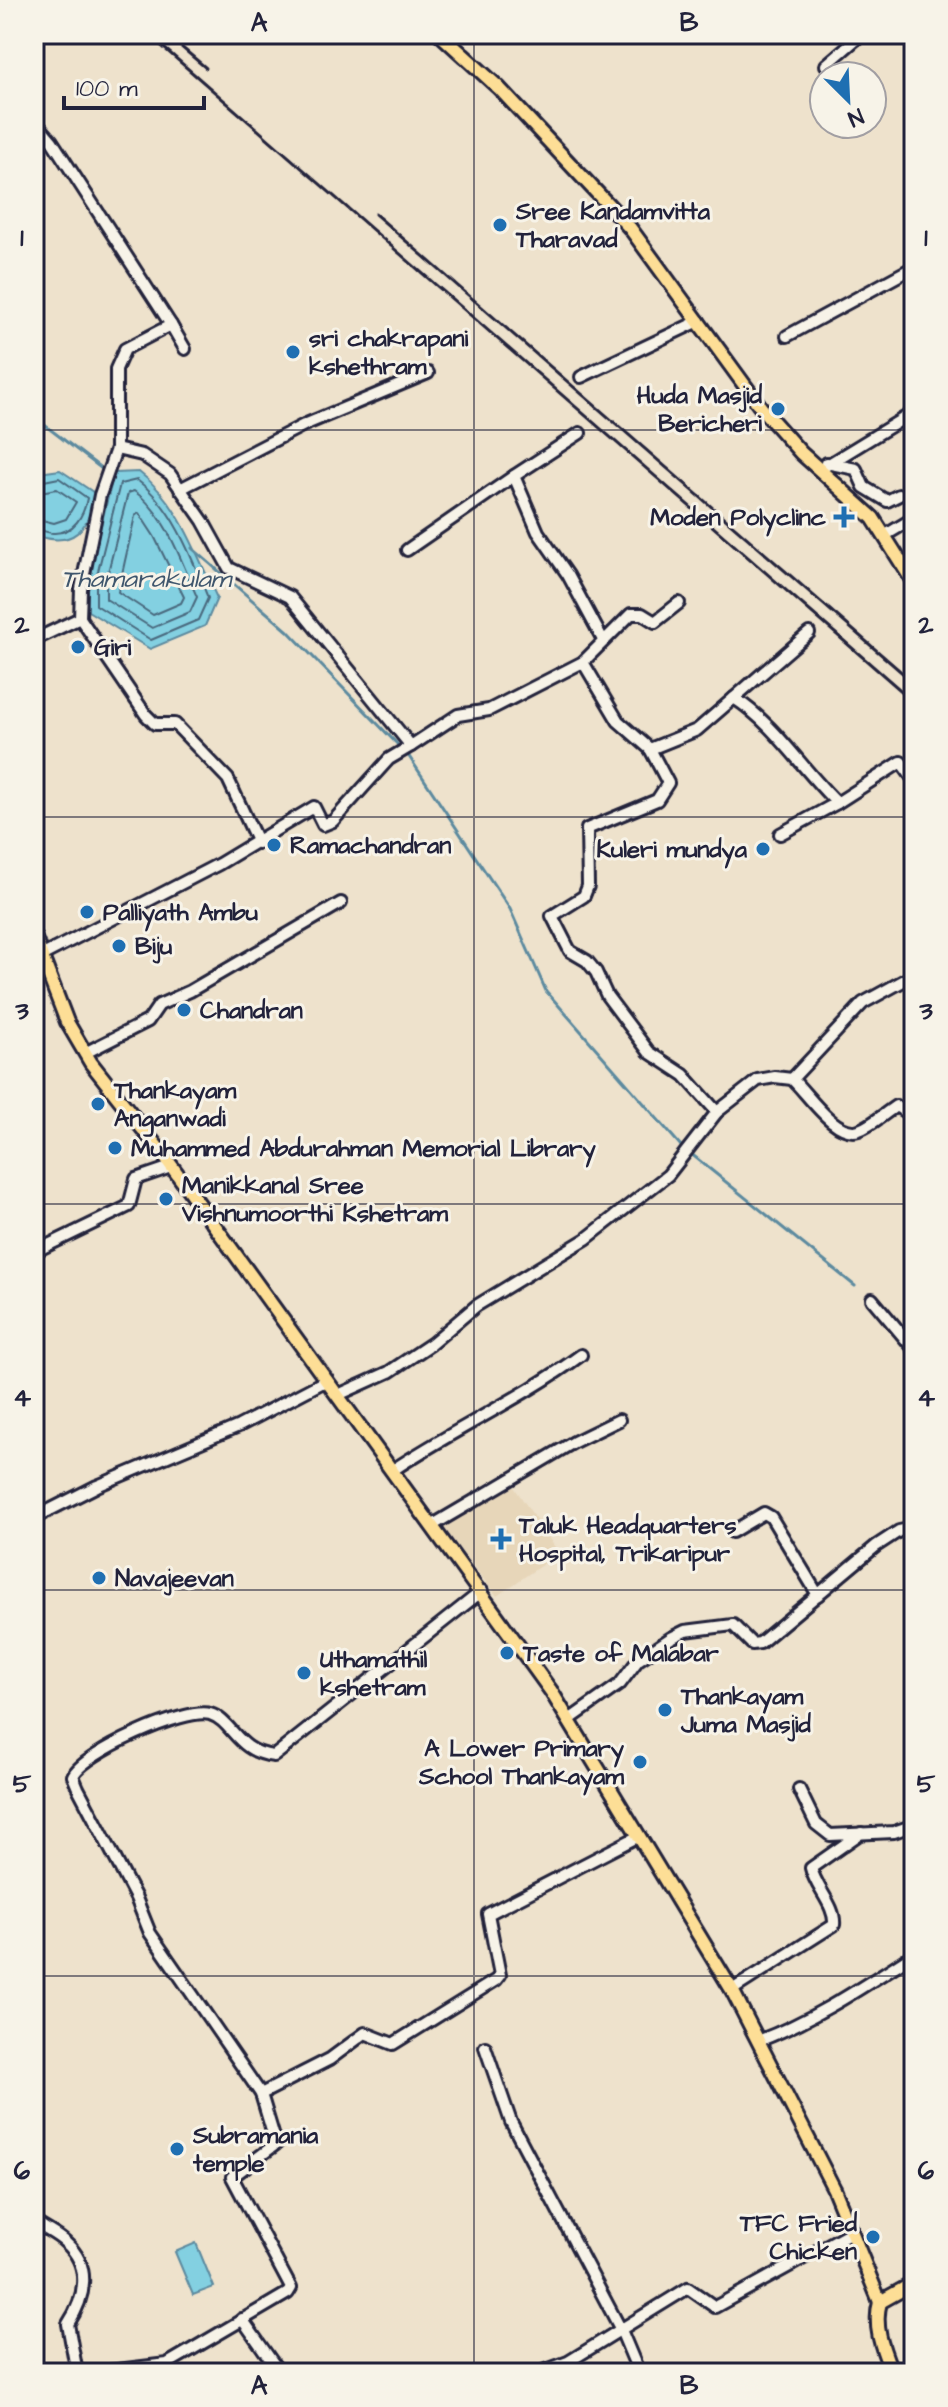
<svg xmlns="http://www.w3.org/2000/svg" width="948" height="2407" viewBox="0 0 948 2407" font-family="'Architects Daughter',sans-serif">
	<rect width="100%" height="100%" fill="#eee2cc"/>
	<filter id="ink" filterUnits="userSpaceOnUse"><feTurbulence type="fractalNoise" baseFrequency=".0125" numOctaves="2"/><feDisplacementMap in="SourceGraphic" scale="16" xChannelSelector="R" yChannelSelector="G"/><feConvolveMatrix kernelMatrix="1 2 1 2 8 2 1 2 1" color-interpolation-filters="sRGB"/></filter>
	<g filter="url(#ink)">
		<path fill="#e7d6b9" d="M512 1484 559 1553 497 1596 440 1525Z"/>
		<g fill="#83d0e1" stroke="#5c8a9f" stroke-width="2">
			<path d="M60 470 96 494C88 529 74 549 35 535L34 479 39 473Z"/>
			<path d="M139 472C179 502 196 553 217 598L205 626 150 649 88 611V578L114 473Z"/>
			<path d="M196 2243 214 2287 193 2295 175 2252Z"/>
		</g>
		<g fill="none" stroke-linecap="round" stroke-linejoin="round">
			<g stroke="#49687d" stroke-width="2">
				<path d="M137 480C173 506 192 558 208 598L198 620 151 640 96 605V579L120 484Z"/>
				<path d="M34 483 59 478 87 498C84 515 74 534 53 533 47 533 40 529 34 528"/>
				<path d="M134 491C166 513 182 563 197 597L190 612 152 628 106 599V580L128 493Z"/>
				<path d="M34 493 57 489 76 502 66 519 54 523 34 518"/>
				<path d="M139 513 154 536 184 597 181 603 153 615 118 592 135 516Z"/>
			</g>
			<g stroke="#5c8a9f" stroke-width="3">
				<path d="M34 417 102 469"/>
				<path d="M192 548 288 631 400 747"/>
				<path d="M406 752 510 909 546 991 681 1146"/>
				<path d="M690 1153 855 1286"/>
			</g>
			<defs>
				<g id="minor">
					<path d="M826 65 862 34"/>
					<path d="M34 120 52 141 171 325 125 349 116 369V449L100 495 81 589 80 618 34 640"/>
					<path d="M171 325 185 349"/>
					<path d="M787 336 914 267"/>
					<path d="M581 377 699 321"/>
					<path d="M580 433 514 476 538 532 568 575 603 640"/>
					<path d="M116 449 142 455 170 474 203 521 229 568 290 597 411 746 458 715 489 710 583 662 618 721 650 749 697 730 734 698C776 725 801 768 837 803L901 762 914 780"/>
					<path d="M826 463 856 469 864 487 887 501 899 495"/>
					<path d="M819 470 914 412"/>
					<path d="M180 489 304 425 428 373"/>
					<path d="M884 536 914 518"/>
					<path d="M407 550 514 476"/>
					<path d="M80 618 146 715 155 724H175L228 779 258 843"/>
					<path d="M583 662 631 614H642L655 622 679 603"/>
					<path d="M734 698 809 633"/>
					<path d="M650 749 668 783 657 800 587 829 588 886 584 896 552 916 570 951 587 961 596 972 607 996 649 1052 684 1075 717 1112"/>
					<path d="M780 834 837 803"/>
					<path d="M41 956 219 864 314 807 323 825 333 821 389 759 411 746"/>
					<path d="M85 1053 148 1021 159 1005 190 991 341 903"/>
					<path d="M792 1079 863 1003 914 975"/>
					<path d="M34 1252 129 1206 136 1179 171 1167"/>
					<path d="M872 1299 914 1349"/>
					<path d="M338 1395 389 1372 431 1344 476 1306 586 1239 668 1175 717 1112 758 1080 775 1077 792 1079C808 1094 836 1138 859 1130 871 1126 885 1113 896 1106L907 1113 914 1126"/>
					<path d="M393 1470C454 1429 523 1398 581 1355"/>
					<path d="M34 1518 97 1486 239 1426 327 1380"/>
					<path d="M433 1525 574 1442 619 1420"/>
					<path d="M732 1532 764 1513 771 1517 818 1595"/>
					<path d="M569 1720 620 1684 638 1660 671 1638 685 1631 733 1625 752 1644 760 1643 876 1546 899 1531 914 1528"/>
					<path d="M799 1789 816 1824 830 1835 894 1832 914 1825"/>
					<path d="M732 1990 834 1925C836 1906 815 1887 811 1868L861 1833"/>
					<path d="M758 2041C814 2020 864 1986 914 1954"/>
					<path d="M485 2047 511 2122 621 2330 639 2373"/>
					<path d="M261 2094 330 2059 365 2033 393 2044 496 1980 500 1975 488 1914 639 1836"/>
					<path d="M34 2221C44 2229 57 2234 66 2243 92 2266 85 2298 68 2324L77 2373"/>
					<path d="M242 2319 280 2373"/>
					<path d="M92 2373 167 2364 288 2293 291 2288 232 2177 276 2144 261 2094 150 1933 136 1898 78 1788 73 1776C83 1753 185 1707 210 1714 233 1721 236 1752 274 1756L482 1591"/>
					<path d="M538 2373 568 2362 688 2288 715 2307 851 2232"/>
				</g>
				<g id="major">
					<path d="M440 34 499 88 630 228 762 409 801 453 873 518 914 583"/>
					<path d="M34 936 67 1022 91 1063 165 1157 551 1691 732 1990 834 2189 880 2302"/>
					<path d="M880 2302C873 2327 883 2350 892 2373"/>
					<path d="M880 2302 914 2283"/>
				</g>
			</defs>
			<use href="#minor" stroke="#22223b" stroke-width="16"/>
			<use href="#major" stroke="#22223b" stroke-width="18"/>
			<use href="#minor" stroke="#f7f3e8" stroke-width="10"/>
			<use href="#major" stroke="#fdde96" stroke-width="12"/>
			<g stroke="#22223b" stroke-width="3">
				<path d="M148 34 914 702"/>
				<path d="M166 34 206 68"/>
				<path d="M375 214 914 683"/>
			</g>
		</g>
	</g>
	<path fill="none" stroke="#22223b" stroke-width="2" stroke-opacity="0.55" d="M474 34V2373M34 430H914M34 817H914M34 1204H914M34 1590H914M34 1976H914"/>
	<g fill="#1f6fb2" stroke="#f7f3e8" stroke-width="3">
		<circle cx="500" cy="225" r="8"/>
		<circle cx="293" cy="352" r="8"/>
		<circle cx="778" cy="409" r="8"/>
		<path d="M840 505h8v8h8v8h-8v8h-8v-8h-8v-8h8z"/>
		<circle cx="78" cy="647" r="8"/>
		<circle cx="274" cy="845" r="8"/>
		<circle cx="763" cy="849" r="8"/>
		<circle cx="87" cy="912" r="8"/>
		<circle cx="119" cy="946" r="8"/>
		<circle cx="184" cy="1010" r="8"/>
		<circle cx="98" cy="1104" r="8"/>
		<circle cx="115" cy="1148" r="8"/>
		<circle cx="166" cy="1199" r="8"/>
		<path d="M497 1527h8v8h8v8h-8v8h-8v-8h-8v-8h8z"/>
		<circle cx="99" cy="1578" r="8"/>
		<circle cx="507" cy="1653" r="8"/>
		<circle cx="304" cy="1673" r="8"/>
		<circle cx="665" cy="1710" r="8"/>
		<circle cx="640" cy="1762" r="8"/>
		<circle cx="177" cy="2149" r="8"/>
		<circle cx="873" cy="2237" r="8"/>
	</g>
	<g text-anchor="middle" stroke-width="6" stroke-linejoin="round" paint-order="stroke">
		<g font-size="24" font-weight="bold" fill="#22223b" stroke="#f7f3e8" text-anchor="start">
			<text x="516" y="219">Sree Kandamvitta<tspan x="516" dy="28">Tharavad</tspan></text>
			<text x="309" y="346">sri chakrapani<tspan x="309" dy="28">kshethram</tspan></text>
			<text x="762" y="403" text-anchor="end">Huda Masjid<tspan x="762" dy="28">Bericheri</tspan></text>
			<text x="826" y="525" text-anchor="end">Moden Polyclinc</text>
			<text x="94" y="655">Giri</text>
			<text x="290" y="853">Ramachandran</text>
			<text x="747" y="857" text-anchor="end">Kuleri mundya</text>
			<text x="103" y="920">Palliyath Ambu</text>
			<text x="135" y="954">Biju</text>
			<text x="200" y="1018">Chandran</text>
			<text x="114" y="1098">Thankayam<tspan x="114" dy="28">Anganwadi</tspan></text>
			<text x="131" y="1156">Muhammed Abdurahman Memorial Library</text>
			<text x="182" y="1193">Manikkanal Sree<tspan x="182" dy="28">Vishnumoorthi Kshetram</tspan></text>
			<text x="519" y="1533">Taluk Headquarters<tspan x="519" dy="28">Hospital, Trikaripur</tspan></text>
			<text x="115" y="1586">Navajeevan</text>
			<text x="523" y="1661">Taste of Malabar</text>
			<text x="320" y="1667">Uthamathil<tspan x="320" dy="28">kshetram</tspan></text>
			<text x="681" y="1704">Thankayam<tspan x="681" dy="28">Juma Masjid</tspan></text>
			<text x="624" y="1756" text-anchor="end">A Lower Primary<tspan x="624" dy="28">School Thankayam</tspan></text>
			<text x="193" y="2143">Subramania<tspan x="193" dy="28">temple</tspan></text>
			<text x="857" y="2231" text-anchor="end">TFC Fried<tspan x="857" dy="28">Chicken</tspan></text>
		</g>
		<g font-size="26" font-style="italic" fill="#3f566d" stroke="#f7f3e8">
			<text x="146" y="587">Thamarakulam</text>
		</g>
	</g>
	<rect width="948" height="2407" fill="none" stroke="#f7f3e8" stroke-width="88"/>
	<g transform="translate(848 100) rotate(156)"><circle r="38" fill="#f7f3e8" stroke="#a29fa3" stroke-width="2"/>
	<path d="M0-6L14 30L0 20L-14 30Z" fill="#1f6fb2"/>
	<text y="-12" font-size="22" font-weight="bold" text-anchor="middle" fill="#22223b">N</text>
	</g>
	<path d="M64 96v12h140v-12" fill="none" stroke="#22223b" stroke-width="4"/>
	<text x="76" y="96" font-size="24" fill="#22223b" stroke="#f7f3e8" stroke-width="6" paint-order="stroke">100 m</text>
	<rect x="44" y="44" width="860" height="2319" fill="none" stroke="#22223b" stroke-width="3"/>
	<g font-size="26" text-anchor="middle" font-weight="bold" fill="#22223b">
		<text x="259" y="31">A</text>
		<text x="689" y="31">B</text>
		<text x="22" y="246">1</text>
		<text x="926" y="246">1</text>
		<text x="22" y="633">2</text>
		<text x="926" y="633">2</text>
		<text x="22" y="1019">3</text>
		<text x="926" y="1019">3</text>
		<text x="22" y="1406">4</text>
		<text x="926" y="1406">4</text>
		<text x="22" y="1792">5</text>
		<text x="926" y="1792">5</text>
		<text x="22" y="2179">6</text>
		<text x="926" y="2179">6</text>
		<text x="259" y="2394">A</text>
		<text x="689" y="2394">B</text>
	</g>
</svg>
